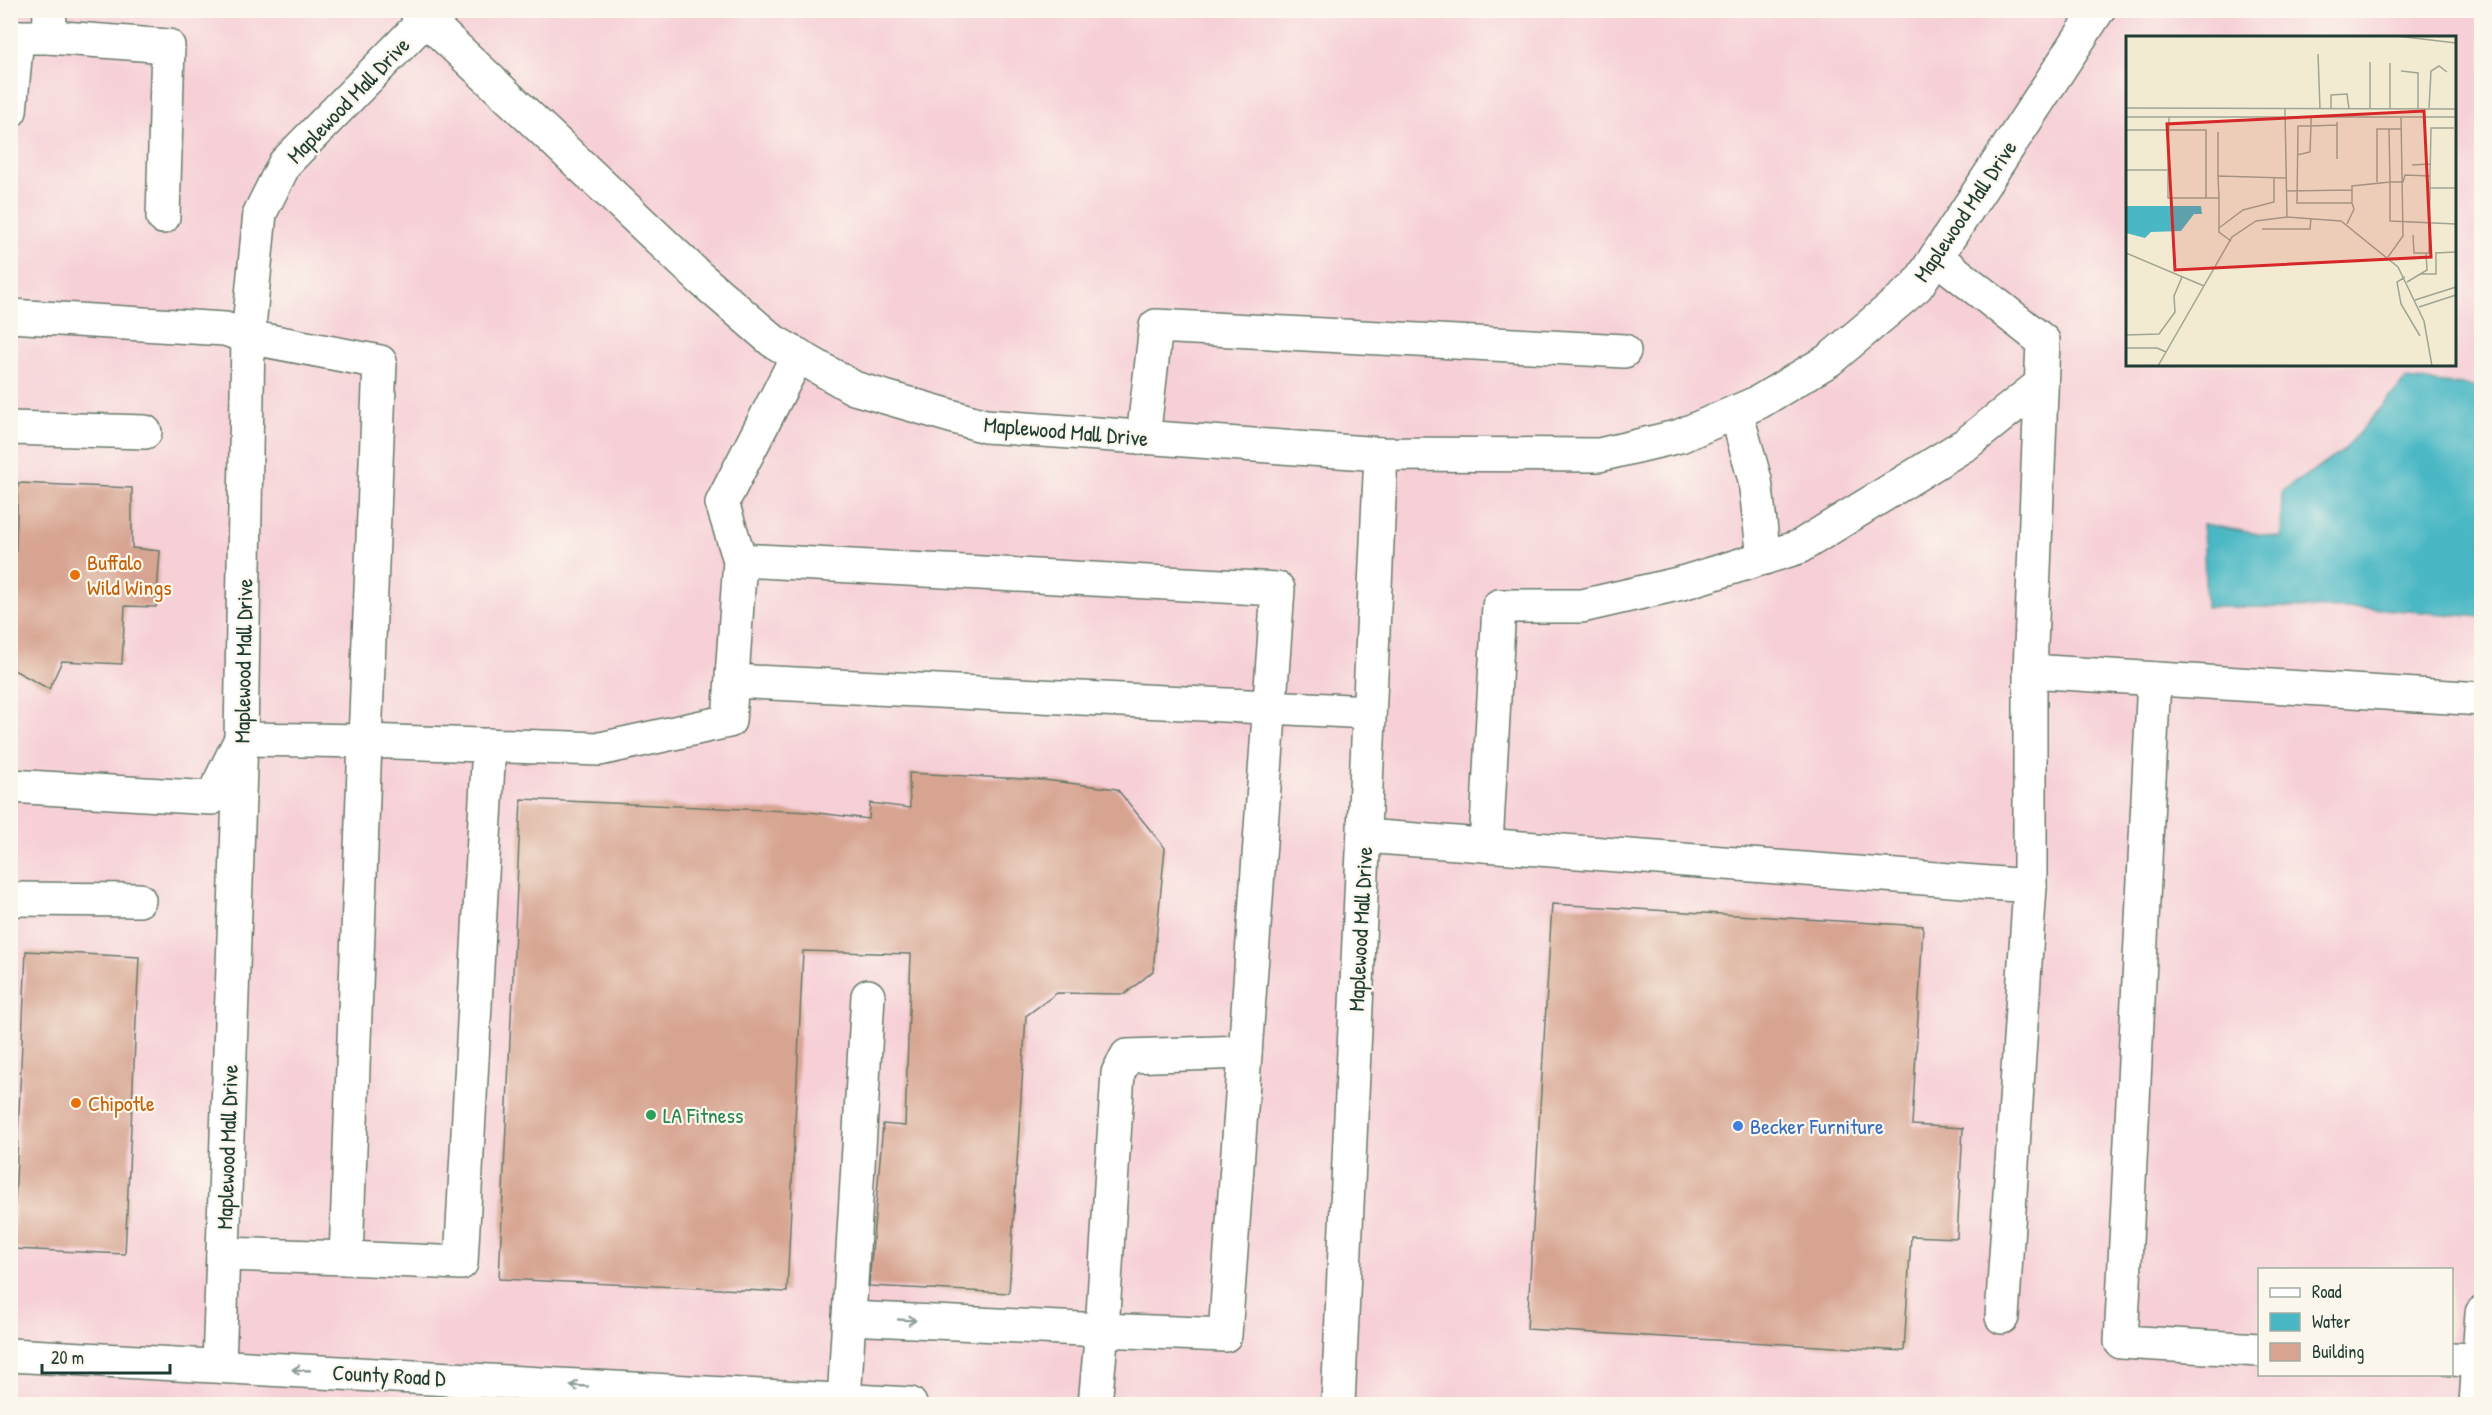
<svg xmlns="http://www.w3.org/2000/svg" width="2492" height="1415" viewBox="0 0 2492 1415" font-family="'Patrick Hand',sans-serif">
	<rect width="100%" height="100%" fill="#fbf7ec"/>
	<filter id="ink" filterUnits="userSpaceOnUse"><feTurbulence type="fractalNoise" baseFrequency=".0167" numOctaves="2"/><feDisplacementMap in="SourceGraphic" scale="12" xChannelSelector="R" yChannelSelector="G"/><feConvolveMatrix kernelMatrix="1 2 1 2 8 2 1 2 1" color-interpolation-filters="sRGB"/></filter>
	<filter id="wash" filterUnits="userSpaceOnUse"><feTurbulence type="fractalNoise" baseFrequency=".008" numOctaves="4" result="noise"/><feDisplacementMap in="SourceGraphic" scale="24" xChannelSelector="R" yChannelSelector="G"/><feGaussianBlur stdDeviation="1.35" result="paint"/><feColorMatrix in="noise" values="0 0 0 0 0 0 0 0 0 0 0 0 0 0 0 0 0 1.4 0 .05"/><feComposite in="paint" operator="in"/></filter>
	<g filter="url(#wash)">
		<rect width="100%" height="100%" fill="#f3ead2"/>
		<path fill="#f6cfd7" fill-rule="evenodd" d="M11 11H2481V1404H11ZM2128 38H2454V364H2128ZM2260 1270H2452V1374H2260Z"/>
		<path fill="#49b7c4" stroke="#347a7c" stroke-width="1.5" d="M2406 379 2481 387V617L2369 608 2206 607 2203 524 2281 538 2282 491 2343 451Z"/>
		<g id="blocks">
			<g fill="#d7a491">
				<path d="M18 483 132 488V548L160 551 156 607 125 606 122 664 62 661 49 689 12 669Z"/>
				<path d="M909 773 1044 780 1117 789 1165 848 1153 971 1125 994 1057 993 1026 1016 1009 1293 869 1286 883 1124 905 1126 911 954 803 951 787 1292 499 1279 521 799 809 812 869 819 870 803 910 808Z"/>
				<path d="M1552 904 1923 926 1912 1125 1963 1128 1957 1238 1911 1236 1904 1351 1527 1329Z"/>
				<path d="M26 951 139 957 125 1254 13 1249Z"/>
			</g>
		</g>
	</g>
	<g filter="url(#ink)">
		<use href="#blocks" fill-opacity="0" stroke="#697a6b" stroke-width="1.5"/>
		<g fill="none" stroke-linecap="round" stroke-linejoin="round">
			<defs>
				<g id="minor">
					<path d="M50 10 49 37 168 46 163 217"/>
					<path d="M416 10 700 278 773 341 854 388 985 426 1381 454 1599 455 1680 436 1759 402 1829 360 1917 286 2098 10"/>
					<path d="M10 111 17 37H49"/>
					<path d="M1936 257 2043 341 2030 671"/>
					<path d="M10 316 225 329 248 337 380 362 365 741 241 739 212 798 10 786"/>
					<path d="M798 355 722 503 740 560 1278 589 1225 1335 1102 1330 1095 1404"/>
					<path d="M1736 412 1755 480 1764 558"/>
					<path d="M10 428 145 432"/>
					<path d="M1143 438 1156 326 1624 351"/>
					<path d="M2154 679 2121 1342 2260 1350"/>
					<path d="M732 681 1369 712"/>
					<path d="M1364 836 2030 886V671L2482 699"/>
					<path d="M1486 845 1499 606H1582L1682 583 1799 547 1966 444 2040 385"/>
					<path d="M10 899 139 900"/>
					<path d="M223 1254 346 1258 365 741 600 749 729 721 740 560"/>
					<path d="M346 1258 461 1263 489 745"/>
					<path d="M2002 1317 2030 886"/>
					<path d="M849 1318 1102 1330 1118 1073 1127 1056 1245 1052"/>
					<path d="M10 1355 910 1404"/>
					<path d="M2452 1359 2482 1361"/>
					<path d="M219 1365 241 739 248 337 260 213 285 163 424 21"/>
					<path d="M844 1401 868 996"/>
					<path d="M1338 1404 1381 454"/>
					<path d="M2476 1404 2482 1313"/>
				</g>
			</defs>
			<use href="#minor" stroke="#697a6b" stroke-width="36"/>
			<use href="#minor" stroke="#fff" stroke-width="33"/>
		</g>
		<defs><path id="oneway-shaft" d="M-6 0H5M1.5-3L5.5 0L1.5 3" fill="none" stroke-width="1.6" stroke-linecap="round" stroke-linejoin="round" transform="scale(1.5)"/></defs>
		<g stroke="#8f9e9a">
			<use href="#oneway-shaft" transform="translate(907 1320) rotate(3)"/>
			<use href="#oneway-shaft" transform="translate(301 1370) rotate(-177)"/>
			<use href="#oneway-shaft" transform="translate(579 1386) rotate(-177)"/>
		</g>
	</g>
	<g fill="#e8710a" stroke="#fbf7ec" stroke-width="2">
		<circle cx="75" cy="575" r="6"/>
		<circle cx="76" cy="1103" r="6"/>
	</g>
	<circle fill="#2e9e5b" stroke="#fbf7ec" stroke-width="2" cx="651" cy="1115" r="6"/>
	<circle fill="#3f7fe0" stroke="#fbf7ec" stroke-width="2" cx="1738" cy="1126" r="6"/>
	<g text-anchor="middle" stroke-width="4.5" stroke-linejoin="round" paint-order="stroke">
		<g font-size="22" fill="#1f3d34" stroke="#fbf7ec">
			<text transform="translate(348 100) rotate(-46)" y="8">Maplewood Mall Drive</text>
			<text transform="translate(1965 211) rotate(-56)" y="8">Maplewood Mall Drive</text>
			<text transform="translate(1066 431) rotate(5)" y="8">Maplewood Mall Drive</text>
			<text transform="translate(243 661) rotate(-89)" y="8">Maplewood Mall Drive</text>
			<text transform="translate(1360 929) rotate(-87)" y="8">Maplewood Mall Drive</text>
			<text transform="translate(227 1147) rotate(-88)" y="8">Maplewood Mall Drive</text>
			<text transform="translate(389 1375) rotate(3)" y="8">County Road D</text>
		</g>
		<g font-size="22" fill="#c56008" stroke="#fbf7ec" text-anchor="start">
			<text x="87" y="570">Buffalo<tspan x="87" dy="25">Wild Wings</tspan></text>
			<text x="88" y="1111">Chipotle</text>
		</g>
		<g font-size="22" fill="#27864d" stroke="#fbf7ec" text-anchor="start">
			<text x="663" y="1123">LA Fitness</text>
		</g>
		<g font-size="22" fill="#366cbe" stroke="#fbf7ec" text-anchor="start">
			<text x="1750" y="1134">Becker Furniture</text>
		</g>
	</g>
	<g transform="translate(2126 36)">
		<rect width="330" height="330" fill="#f3ead2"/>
		<path d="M0 170H75L76 178H68L55 195 25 196 19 202 0 197Z" fill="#49b7c4"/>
		<path fill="none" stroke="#9ea593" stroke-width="1.5" d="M271 0 330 7M192 18 194 73M275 35 292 37V73M0 72 330 73M303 72 305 35 313 30 321 36M159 73 161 181M205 73V59L221 58 223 73M244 73V26M264 73V27M0 81H330M185 81V90H172L171 167H226L228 173 221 188M0 94H80V162M171 119 184 116 185 90 211 89M211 123V86M286 129 304 128M0 134H42V162H93L92 140 160 142M42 134 43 81M92 140V96M304 140 305 92H328M251 146V93H263M330 152H304V140L279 139 277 146H264V185L330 188M160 155 226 154M93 162V196L105 205M226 167V150L264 146 263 93H276M93 192 117 174 148 166V142M136 193H184L185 182M0 217 78 250M300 217H303L304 152M309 217 330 216M262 221 277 200 275 81M294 238H310V217M279 241 271 246 275 268 294 300M281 246 301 234 300 217H288L287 199M289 264 330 251M293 271 330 259M0 299 33 298 49 276 48 260 56 241M0 312H31L40 316M32 330 106 201 130 185 161 181 215 185 272 231 298 285 306 330"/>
		<path fill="#d62828" fill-opacity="0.15" stroke="#d62828" stroke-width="3" d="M298 75 305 221 49 234 41 88Z"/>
		<rect width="330" height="330" fill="none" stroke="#1f3d34" stroke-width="3"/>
	</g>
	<rect width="2492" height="1415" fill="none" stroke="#fbf7ec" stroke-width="36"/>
	<rect x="2258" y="1268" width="195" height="108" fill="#fbf7ec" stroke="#a3ada2" stroke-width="1.5"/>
	<rect x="2270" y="1288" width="30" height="9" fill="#ffffff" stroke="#a3ada2" stroke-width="1.5"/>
	<text x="2312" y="1298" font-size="18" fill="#1f3d34">Road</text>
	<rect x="2270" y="1313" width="30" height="18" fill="#49b7c4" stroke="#a3ada2" stroke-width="1.5"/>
	<text x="2312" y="1328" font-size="18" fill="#1f3d34">Water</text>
	<rect x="2270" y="1343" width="30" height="18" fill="#d7a491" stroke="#a3ada2" stroke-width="1.5"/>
	<text x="2312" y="1358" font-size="18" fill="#1f3d34">Building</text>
	<path d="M42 1364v9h128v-9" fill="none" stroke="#1f3d34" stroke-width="3"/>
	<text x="51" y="1364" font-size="18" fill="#1f3d34" stroke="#fbf7ec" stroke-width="4.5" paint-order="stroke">20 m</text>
</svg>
